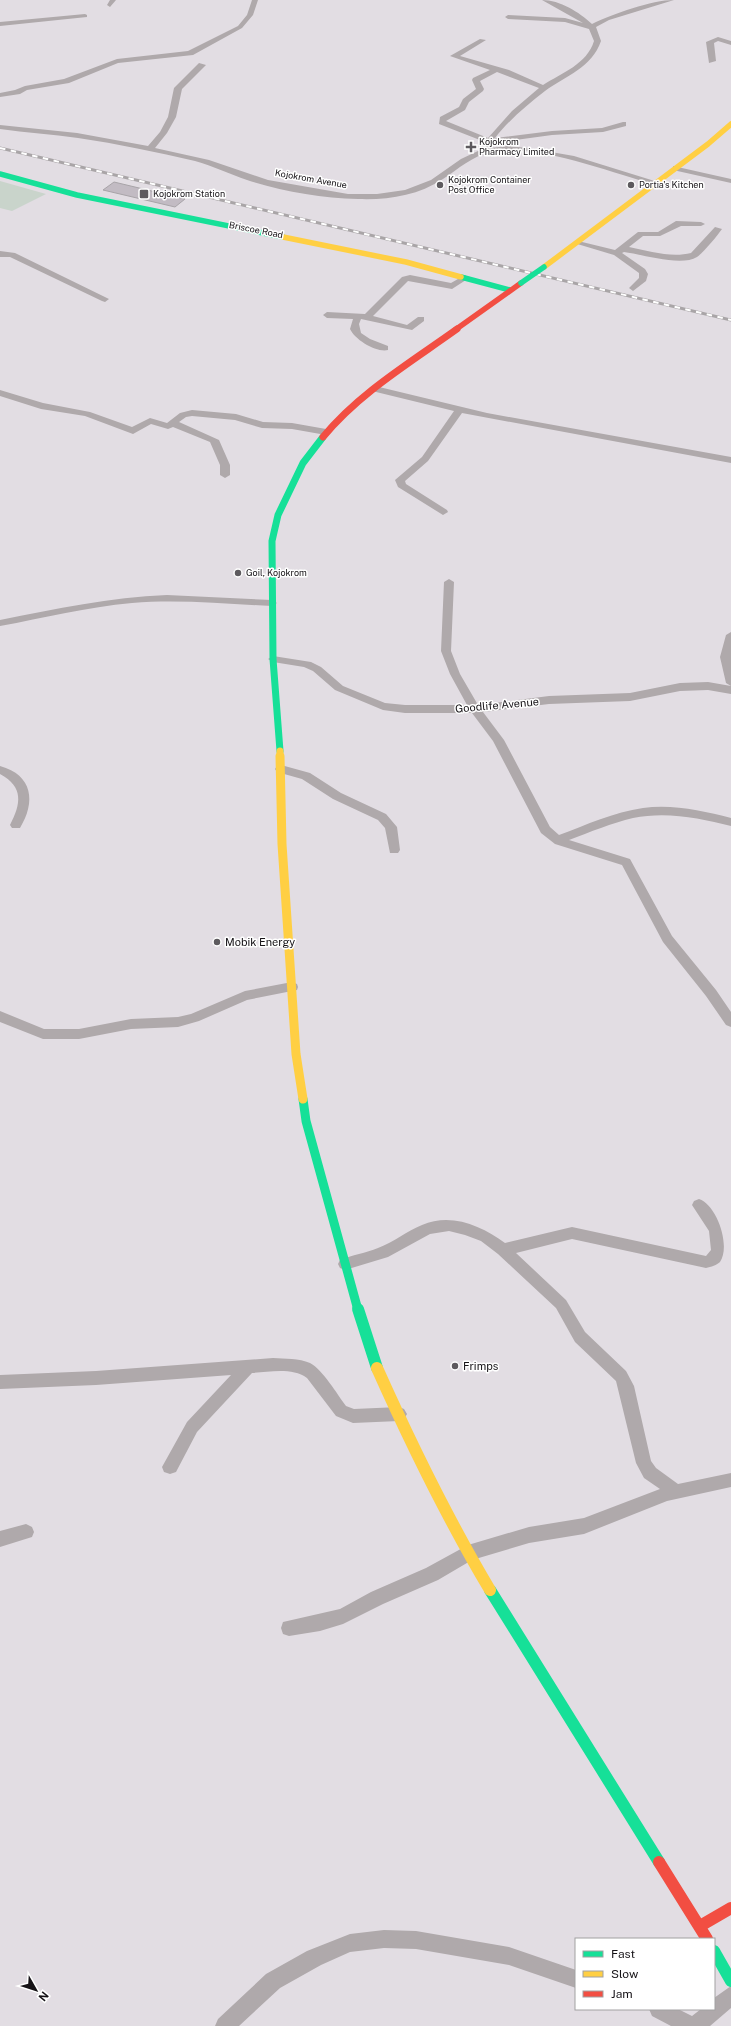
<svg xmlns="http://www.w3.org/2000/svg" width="731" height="2026" viewBox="0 0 731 2026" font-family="'Public Sans',sans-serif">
	<rect width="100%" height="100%" fill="#e2dde3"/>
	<path fill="#c9d4cb" d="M0 181 46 194 12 211 0 208Z"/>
	<path fill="#c2bbc3" stroke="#a8a4a8" d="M114 182 185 199 175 207 103 190Z"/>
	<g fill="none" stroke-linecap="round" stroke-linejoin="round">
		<g fill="#afa9ab" fill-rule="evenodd">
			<path d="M110 0H116L110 7 107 5Z"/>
			<path d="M252 0H258L253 15 242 28 193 55 118 63 69 83 27 90 20 94 0 97V93L15 90 25 86 64 79 117 59 188 51 238 26 247 15Z"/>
			<path d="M542 0C560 0 579 12 592 24 613 14 652 0 674 0L609 20 596 27 601 41C592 68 565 76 545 91 527 105 509 120 495 138L552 131 602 128 623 122H626V126L603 132 552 135 493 143 492 147H486L485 142 439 124 440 117 459 107 463 99 476 89 472 80 473 78 490 70 450 56 480 39 486 40 460 56 509 70 543 85C562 73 587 64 594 41L589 29 565 22 508 19 505 17 508 15 565 18 583 23ZM497 72 539 88 512 111 488 138 446 121 465 110 469 102 483 91 484 89 480 81Z"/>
			<path d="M85 14 87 15V17L0 26V22Z"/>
			<path d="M718 37 731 41V45L718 41 714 43 716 61 709 63 706 42Z"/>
			<path d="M199 63 206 65 182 89 176 117 167 133 155 148 209 160 268 180 348 194H377L405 190 431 180 461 159 478 151 490 148 508 146 528 148 574 156 661 183 657 185C609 173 540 143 490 152 473 156 458 169 443 179 417 196 388 200 358 199 321 198 282 191 247 180 230 174 213 166 195 161 157 152 118 144 78 138 52 134 26 133 0 129V125L77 133 148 146 160 132 168 117 174 88Z"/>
			<path d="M673 166 731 179V183L673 170Z"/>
			<path d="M676 221 701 222 705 224 701 226H681L660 236H643L629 247C649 251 671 258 691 253L715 227 722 229C717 236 704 252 697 257 681 267 641 254 624 252L622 253 645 269 648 274 646 281 633 291 629 288 639 278V273L614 255 574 243 578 241 615 250 638 232H658Z"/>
			<path d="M0 251 15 253 109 299 105 302 102 301 10 257H0Z"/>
			<path d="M410 275 451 283 465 275 469 278 452 289 408 281 373 316 407 325 418 317H424V321L412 330 361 319 359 324 361 333 370 339 388 346V350C377 353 355 340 350 329L353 319 327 318 323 315 327 312 365 314 402 277Z"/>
			<path d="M375 386 487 413 731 457V463L462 413 428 461 405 481 406 484 447 510 448 512 443 515 398 487 395 480 422 457 454 411 372 391V387Z"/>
			<path d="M0 390 43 403 90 412 132 427 150 418 167 423 180 413 192 410 236 414 263 422 292 423 326 429 331 432 326 435 292 429 262 428 235 420 192 416 186 417 179 422 219 440 230 465V475L225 478 220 475V465L210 442 173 427 168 429 151 424 133 434 85 416 41 409 0 396Z"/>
			<path d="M449 579 454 582 451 651 460 674 478 705 549 696 630 693 680 683 708 682 731 686 726 683 720 657 726 635 731 632V694L708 690 680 691 630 701 549 704 483 712 504 740 550 827 559 835C586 825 614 812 643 808 673 804 703 811 731 818V826C700 818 666 811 633 818 612 823 590 832 569 840L630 859 672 936 716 990 731 1012V1027L726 1025 706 996 663 942 622 865 555 844 541 833 493 741 472 713H405L383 710 335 690 313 671 304 667 273 662 268 659 273 656 311 662 321 667 343 686 385 703 405 705H467L450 674 441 651 444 582Z"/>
			<path d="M167 595 272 600 277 603 272 606C225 604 179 599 132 603 87 607 44 618 0 626V620C56 609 110 597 167 595Z"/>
			<path d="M281 765 310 773 341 793 386 814 397 827 400 850 398 853H390L385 828 378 820 333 799 302 779 277 772 275 769 277 766Z"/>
			<path d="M0 766C33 775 36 802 20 828H12L10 825C21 804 24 787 0 774Z"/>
			<path d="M292 982 297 984 298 987 297 990 247 1000 199 1021 178 1027 131 1029 79 1039H43L0 1022V1011L44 1029H79L131 1019 178 1017 191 1014 245 991Z"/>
			<path d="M699 1199C717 1205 731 1246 720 1262 717 1265 711 1267 706 1268L572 1239 516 1253 566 1300 585 1332 626 1371 634 1386 651 1461 656 1468 678 1484 731 1473V1487L667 1501 584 1534 529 1543 472 1560 438 1580 383 1604 343 1624 320 1631 289 1636 283 1634 281 1628 283 1622 340 1609 371 1592 426 1568 468 1545 529 1527 584 1518 660 1489 644 1478 636 1463 616 1381 575 1342 556 1308 498 1254 481 1241 465 1235 449 1231 430 1234 388 1257 345 1270 340 1268 338 1264 340 1260C352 1255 366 1253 378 1248 394 1242 407 1231 422 1225 451 1212 482 1226 505 1243L572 1227 706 1256 711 1250 709 1231 692 1205 694 1201Z"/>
			<path d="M273 1358C285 1359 299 1358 310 1363 323 1370 337 1394 346 1406L354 1409 399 1407 404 1409 407 1414 404 1419 399 1421 353 1423 336 1416 307 1378C292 1367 269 1372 252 1373L197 1432 176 1472 170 1474 164 1472 162 1467 187 1422 231 1375 96 1385 0 1389V1375L96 1371Z"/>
			<path d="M26 1524 32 1527 34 1532 32 1537 0 1547V1531Z"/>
			<path d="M384 1930 416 1931 509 1947 576 1970V1988L509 1965 416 1949 384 1948 350 1952 321 1965 280 1988 239 2026H215L218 2019 266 1974 307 1951 350 1934Z"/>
			<path d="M731 1986V2008L710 2026H671L652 2016 649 2009H678L692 2016 701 2009H714V1998Z"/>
		</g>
		<g stroke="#16e098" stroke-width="5.5">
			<path d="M0 174 77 195 283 237"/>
			<path d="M461 277 510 290"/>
		</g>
		<path stroke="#16e098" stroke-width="7" d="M280 751 273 659 272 541 278 515 303 463 323 437"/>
		<path stroke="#16e098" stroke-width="9" d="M303 1099 306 1121 358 1310"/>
		<g stroke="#16e098" stroke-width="12">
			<path d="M358 1309 377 1368"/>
			<path d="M490 1590 659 1862"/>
			<path d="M714 1951 731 1981"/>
		</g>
		<g stroke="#ffcf43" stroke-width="5.5">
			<path d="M283 237 406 262 461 277"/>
			<path d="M544 267 708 144 731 124"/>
		</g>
		<path stroke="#ffcf43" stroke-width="7" d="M280 751V757"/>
		<path stroke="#ffcf43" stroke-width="9" d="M280 756 282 844 296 1054 303 1099"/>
		<path stroke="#ffcf43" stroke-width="12" d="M377 1368C411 1444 447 1518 490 1590"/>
		<path stroke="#f24e42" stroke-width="5.5" d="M455 330 521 283"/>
		<path stroke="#f24e42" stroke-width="7" d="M323 437C359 393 411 362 457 329"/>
		<g stroke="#f24e42" stroke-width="12">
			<path d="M659 1862 707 1939"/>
			<path d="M700 1926 731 1908"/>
		</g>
		<defs>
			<path id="rail" d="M0 148 731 320"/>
		</defs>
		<use href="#rail" stroke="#a9a5a7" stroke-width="3"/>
		<use href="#rail" stroke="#fff" stroke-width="2" stroke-dasharray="5.5" stroke-linecap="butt"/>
		<path stroke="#16e098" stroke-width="5.5" d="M521 283 544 267"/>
	</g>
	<g fill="#5d5a5e" stroke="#fff" stroke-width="1.5">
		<path d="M469 141h4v4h4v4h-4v4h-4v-4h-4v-4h4z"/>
		<circle cx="440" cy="185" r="4"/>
		<circle cx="631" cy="185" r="4"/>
		<rect x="139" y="189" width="10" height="10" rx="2"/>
		<circle cx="238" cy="573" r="4"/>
		<circle cx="217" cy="942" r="4"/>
		<circle cx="455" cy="1366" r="4"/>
	</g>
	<g text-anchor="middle" stroke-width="3" stroke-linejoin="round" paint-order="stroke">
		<g font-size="9" fill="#161317" stroke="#fff" text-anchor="start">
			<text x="479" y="145">Kojokrom<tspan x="479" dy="10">Pharmacy Limited</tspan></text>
			<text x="448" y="183">Kojokrom Container<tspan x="448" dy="10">Post Office</tspan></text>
			<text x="639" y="188">Portia's Kitchen</text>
			<text x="153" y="197">Kojokrom Station</text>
			<text x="246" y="576">Goil, Kojokrom</text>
		</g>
		<g font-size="9" fill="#161317" stroke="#fff">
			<text transform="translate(311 179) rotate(10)" y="3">Kojokrom Avenue</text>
			<text transform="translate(256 230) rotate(11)" y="3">Briscoe Road</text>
		</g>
		<g font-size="11" fill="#161317" stroke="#fff">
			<text transform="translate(497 705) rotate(-5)" y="4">Goodlife Avenue</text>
		</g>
		<g font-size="11" fill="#161317" stroke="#fff" text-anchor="start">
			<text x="225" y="946">Mobik Energy</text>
			<text x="463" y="1370">Frimps</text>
		</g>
	</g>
	<rect x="575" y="1938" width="140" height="72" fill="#ffffff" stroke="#a2a1a2"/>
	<rect x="583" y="1951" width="20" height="6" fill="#16e098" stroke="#a2a1a2"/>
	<text x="611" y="1958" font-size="12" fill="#161317">Fast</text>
	<rect x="583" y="1971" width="20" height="6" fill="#ffcf43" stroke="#a2a1a2"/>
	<text x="611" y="1978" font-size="12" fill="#161317">Slow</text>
	<rect x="583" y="1991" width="20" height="6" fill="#f24e42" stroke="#a2a1a2"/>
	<text x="611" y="1998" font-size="12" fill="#161317">Jam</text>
	<g transform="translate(36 1990) rotate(129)" stroke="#ffffff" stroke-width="3" paint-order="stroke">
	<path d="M0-3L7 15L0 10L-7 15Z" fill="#161317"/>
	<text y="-6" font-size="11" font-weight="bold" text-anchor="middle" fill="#161317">N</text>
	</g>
</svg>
